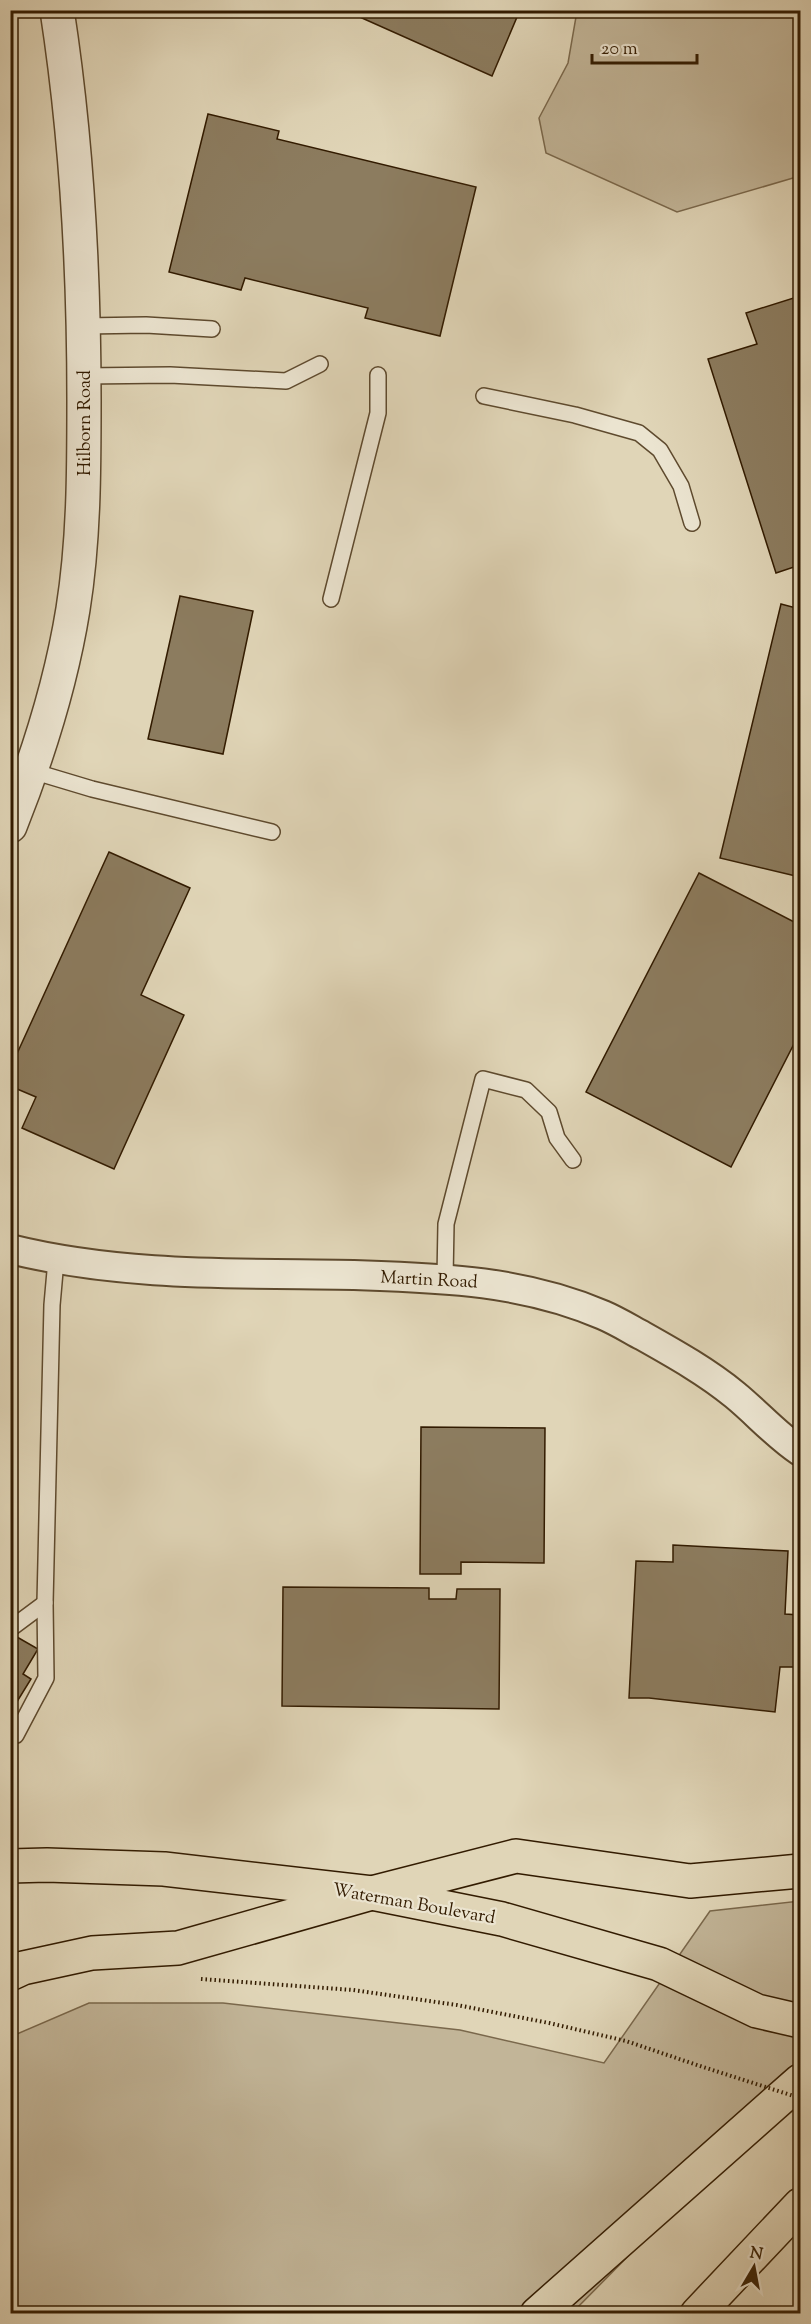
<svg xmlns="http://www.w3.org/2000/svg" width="811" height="2324" viewBox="0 0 811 2324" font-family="'Sorts Mill Goudy',serif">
	<rect width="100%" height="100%" fill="#e0d5b7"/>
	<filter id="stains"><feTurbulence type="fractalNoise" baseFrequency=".00333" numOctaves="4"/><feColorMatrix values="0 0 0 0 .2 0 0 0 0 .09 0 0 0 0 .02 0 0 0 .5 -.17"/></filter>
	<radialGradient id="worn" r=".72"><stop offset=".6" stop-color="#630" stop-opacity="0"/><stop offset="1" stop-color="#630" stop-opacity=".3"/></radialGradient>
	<g fill="#c2b598" stroke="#7a684c" stroke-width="1.5">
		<path d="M577 11H800V176L677 212 546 153 539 118 568 63Z"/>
		<path d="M800 1901V2082L572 2313H11L10 2037 89 2003H223L460 2030 604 2063 710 1911Z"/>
	</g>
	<g fill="#8c7c5f" stroke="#321b00" stroke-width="1.5">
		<path d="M344 10H520L492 76Z"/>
		<path d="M208 114 279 131 277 139 476 187 440 336 365 318 368 308 245 278 241 290 169 272Z"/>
		<path d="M800 296V565L776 573 708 359 757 344 746 313Z"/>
		<path d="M180 596 253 611 223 754 148 739Z"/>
		<path d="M781 604 800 609V877L720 858Z"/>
		<path d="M109 852 190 888 141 995 184 1015 114 1169 22 1128 36 1097 10 1086V1069Z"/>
		<path d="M699 873 800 925V1032L731 1167 586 1092Z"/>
		<path d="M421 1427 545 1428 544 1563 461 1562V1574H420Z"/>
		<path d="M673 1545 788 1551 785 1614 800 1615V1667H780L775 1712 649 1698H629L636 1561 673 1562Z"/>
		<path d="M283 1587 429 1588V1599H456L457 1589H500L499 1709 282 1706Z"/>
		<path d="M10 1633 38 1649 23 1674 31 1679 10 1713Z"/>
	</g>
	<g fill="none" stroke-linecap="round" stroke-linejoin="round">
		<defs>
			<g id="service">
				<path d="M84 326 146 325 212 329"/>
				<path d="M84 376 170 375 286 381 320 364"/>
				<path d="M484 396 575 415 639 433 660 450 681 486 692 523"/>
				<path d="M331 599 378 413V375"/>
				<path d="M32 771 92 789 272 832"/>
				<path d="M445 1278 446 1224 483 1079 526 1090 549 1112 557 1138 573 1160"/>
				<path d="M10 1629 45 1603"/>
				<path d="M10 1734 16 1735 46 1678 45 1603 52 1305 56 1260"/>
			</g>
			<path id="minor" d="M10 1249C123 1277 239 1273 354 1275 440 1278 522 1280 603 1315 617 1321 630 1329 643 1336 675 1354 707 1372 735 1395 757 1413 777 1436 800 1451"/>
			<path id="tertiary" d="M10 826C38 756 61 684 73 609 84 540 84 469 84 400 84 269 77 140 57 10"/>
			<path id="primary" d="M10 1866 47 1865 164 1869 372 1893 502 1919 659 1964 757 2011 800 2021"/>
			<g id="motorway">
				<path d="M10 1974 23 1968 92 1953 178 1948 372 1893 516 1856 690 1881 800 1871"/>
				<path d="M537 2314 800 2081"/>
				<path d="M697 2314 800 2205"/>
			</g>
		</defs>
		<use href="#service" stroke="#5e4a2e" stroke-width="18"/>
		<use href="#minor" stroke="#5e4a2e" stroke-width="32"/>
		<use href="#tertiary" stroke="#5e4a2e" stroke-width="36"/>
		<use href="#primary" stroke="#321b00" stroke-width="36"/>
		<use href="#motorway" stroke="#321b00" stroke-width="36"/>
		<path stroke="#321b00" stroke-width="4" stroke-dasharray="1.5 3" stroke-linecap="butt" d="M201 1979 353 1990 457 2005 549 2023 626 2041 700 2066"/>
		<use href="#service" stroke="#ebe4d0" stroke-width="15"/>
		<use href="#minor" stroke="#ebe4d0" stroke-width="28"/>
		<use href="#tertiary" stroke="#ebe4d0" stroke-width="33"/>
		<use href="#primary" stroke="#e0d5b7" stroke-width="33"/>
		<use href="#motorway" stroke="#e0d5b7" stroke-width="33"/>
		<path stroke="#321b00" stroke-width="4" stroke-dasharray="1.5 3" stroke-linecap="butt" d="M700 2066 800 2098"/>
	</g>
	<g text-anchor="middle" stroke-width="4.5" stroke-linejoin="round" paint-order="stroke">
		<g font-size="18" fill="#321b00" stroke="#ebe4d0">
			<text transform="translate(84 423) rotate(-90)" y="6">Hilborn Road</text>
			<text transform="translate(429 1279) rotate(3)" y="6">Martin Road</text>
			<text transform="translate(414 1903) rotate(10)" y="6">Waterman Boulevard</text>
		</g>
	</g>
	<rect width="811" height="2324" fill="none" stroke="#e0d5b7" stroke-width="36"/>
	<rect x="12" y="12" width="787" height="2300" fill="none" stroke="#321b00" stroke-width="3"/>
	<rect x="18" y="18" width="775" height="2288" fill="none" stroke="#321b00" stroke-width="1.5"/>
	<g transform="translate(754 2267) rotate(10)" stroke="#ebe4d0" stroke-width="4.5" paint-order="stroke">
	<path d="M0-4.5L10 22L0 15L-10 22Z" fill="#321b00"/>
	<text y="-9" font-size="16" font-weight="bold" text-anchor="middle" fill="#321b00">N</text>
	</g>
	<path d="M592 54v9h105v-9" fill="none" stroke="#321b00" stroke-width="3"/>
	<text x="601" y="54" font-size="18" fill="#321b00" stroke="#ebe4d0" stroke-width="4.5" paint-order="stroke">20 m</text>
	<rect width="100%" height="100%" filter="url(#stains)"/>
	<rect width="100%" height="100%" fill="url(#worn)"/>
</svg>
